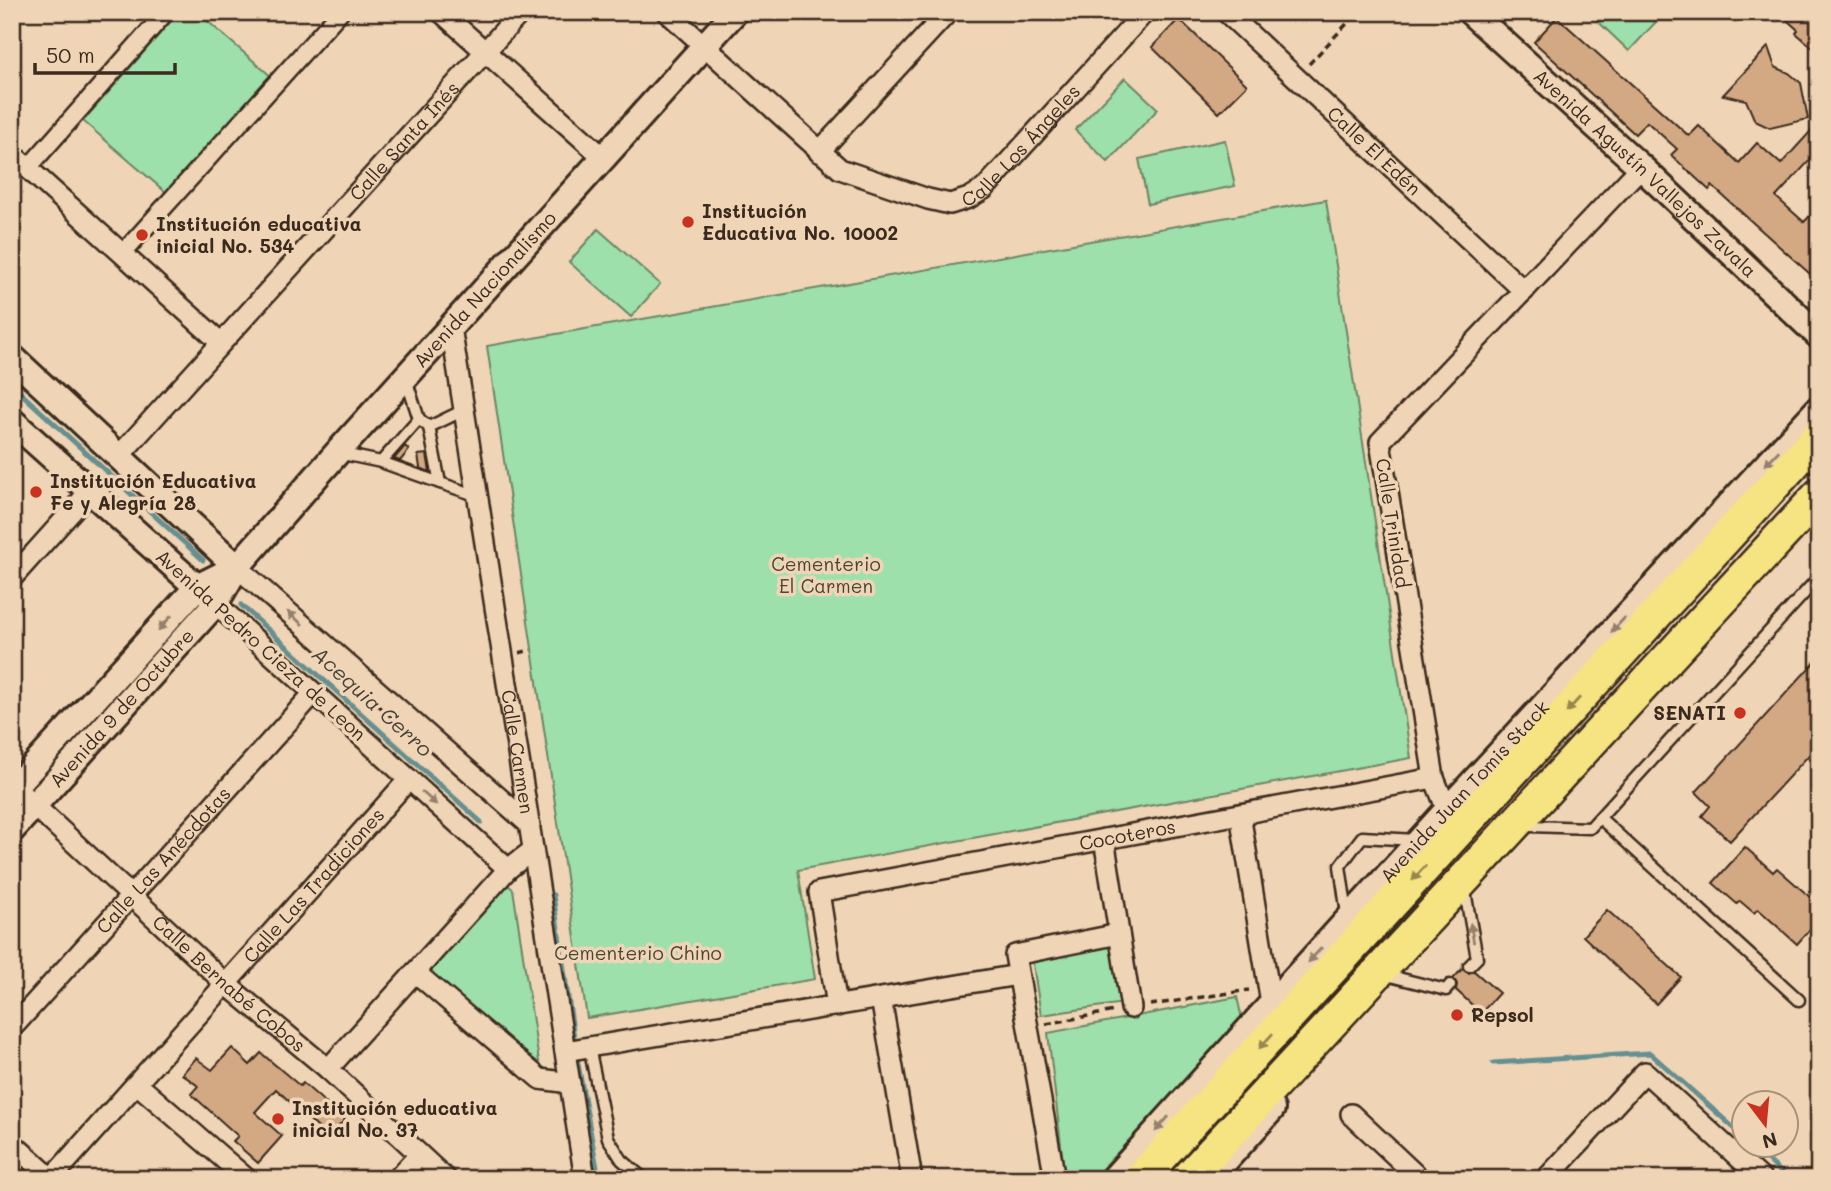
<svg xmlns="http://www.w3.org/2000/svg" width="1831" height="1191" viewBox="0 0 1831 1191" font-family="Mali,sans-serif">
	<rect width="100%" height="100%" fill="#efd5b6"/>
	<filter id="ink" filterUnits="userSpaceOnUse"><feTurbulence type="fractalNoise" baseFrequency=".0143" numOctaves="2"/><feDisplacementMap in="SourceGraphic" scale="14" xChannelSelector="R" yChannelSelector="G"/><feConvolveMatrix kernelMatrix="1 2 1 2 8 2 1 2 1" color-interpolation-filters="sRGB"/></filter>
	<g filter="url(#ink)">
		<g fill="#9de0ac" stroke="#6c8565" stroke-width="2">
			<path d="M179 12H197L273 78 169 195 83 121Z"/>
			<path d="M1588 12H1665L1629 51Z"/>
			<path d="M1125 78 1158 109 1108 162 1075 130Z"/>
			<path d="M1225 140 1235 186 1148 204 1139 159Z"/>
			<path d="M1326 200 1411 758 798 870 815 979 587 1018 487 346Z"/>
			<path d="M598 229 660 284 631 317 569 262Z"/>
			<path d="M505 883 513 889 540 1068 426 972Z"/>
			<path d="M1115 946 1124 1003 1041 1015 1032 958Z"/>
			<path d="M1237 997 1243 1023 1092 1179H1065L1048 1033Z"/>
		</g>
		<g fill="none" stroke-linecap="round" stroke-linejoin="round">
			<g stroke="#658f90" stroke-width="5">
				<path d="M12 385 203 560"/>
				<path d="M241 605 481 822"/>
				<path d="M553 895 575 1044"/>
				<path d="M576 1053 599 1179"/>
				<path d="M1493 1063 1650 1053 1744 1137"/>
				<path d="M1753 1146 1788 1179"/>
			</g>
		</g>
		<g fill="#d3a984" stroke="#3b2a1e" stroke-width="2">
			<path d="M1778 12H1819V53L1796 33 1798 30Z"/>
			<path d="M1557 17 1689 136 1699 126 1739 163 1757 143 1781 164 1819 122V167L1810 160 1776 197 1804 222 1819 207V282L1712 186 1709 190 1671 155 1677 149 1647 122 1635 134 1534 42Z"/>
			<path d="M1179 19 1247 85 1219 113 1152 47Z"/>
			<path d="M1768 47 1775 67 1789 73 1801 83 1808 119 1770 128 1755 121 1746 100 1723 95Z"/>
			<path d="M405 446 409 450 400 461 394 459Z"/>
			<path d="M427 454 430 472 420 468 418 455Z"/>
			<path d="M1819 657V744L1730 841 1702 816 1710 806 1696 792Z"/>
			<path d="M1745 847 1773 872 1777 868 1819 905V919L1797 944 1758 909 1754 913 1740 901 1737 904 1713 883Z"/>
			<path d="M1607 910 1681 977 1656 1004 1583 936Z"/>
			<path d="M1462 969 1468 973 1474 971 1499 993 1481 1013 1456 990 1457 983 1453 979Z"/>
			<path d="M232 1048 250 1065 261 1053 300 1086 303 1083 345 1120 328 1137 276 1089 255 1112 282 1136 258 1163 233 1141 238 1136 191 1094 198 1086 182 1074 196 1058 212 1070Z"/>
		</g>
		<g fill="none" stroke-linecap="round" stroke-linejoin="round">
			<defs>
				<g id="service">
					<path d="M406 379 419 419 429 427 464 410"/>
					<path d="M429 427 440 483 478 496"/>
					<path d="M338 453 381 462 419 419"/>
					<path d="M381 462 440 483"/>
					<path d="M1600 818 1799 1000"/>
					<path d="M1530 826 1590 828 1819 577"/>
					<path d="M1466 897 1477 958 1469 966"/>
					<path d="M1347 914 1340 866 1362 837 1416 840"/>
					<path d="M1394 977 1446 990 1450 985"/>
					<path d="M589 1047 608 1138 622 1160 644 1179"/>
				</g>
				<g id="pedestrian">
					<path d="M28 168 166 12"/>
					<path d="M122 254 340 12"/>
				</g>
				<g id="minor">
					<path d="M441 12 604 158"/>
					<path id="s1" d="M667 12 840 169 928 199 950 204 969 198 984 189 1145 12"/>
					<path id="s2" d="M1226 12 1524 291"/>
					<path d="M819 152 948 12"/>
					<path d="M12 154 220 342"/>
					<path id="s3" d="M451 327 585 1179"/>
					<path id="s4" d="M119 456 521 12"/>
					<path d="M237 567 530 825"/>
					<path d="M12 578 90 491"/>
					<path d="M206 595 508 869"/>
					<path id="s5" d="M24 796 227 985 328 1069 446 1179"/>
					<path d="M1447 810 1434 778 1380 442 1641 167"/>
					<path d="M1240 814 1271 1003"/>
					<path d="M1104 839 1131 1008"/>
					<path d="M415 972 540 1079 570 1083"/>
					<path d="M881 998 912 1179"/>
					<path id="s6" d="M837 1006 819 892 1434 778"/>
					<path id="s7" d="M12 1028 314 693"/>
					<path d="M565 1051 1018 975"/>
					<path d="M328 1069 508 869 533 850"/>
					<path d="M137 1084 247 1179"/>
					<path d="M1351 1114 1420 1179"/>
					<path d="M12 1143 52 1179"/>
					<path id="s8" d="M51 1179 409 779"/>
					<path d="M397 1179 419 1155"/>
					<path d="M1055 1179 1015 955 1119 934"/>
					<path d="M1546 1179 1645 1072 1762 1179"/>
				</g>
				<g id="tertiary">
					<path id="s9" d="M1470 12 1641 167 1819 336"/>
					<path d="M12 357 237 567"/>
					<path d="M12 421 197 587"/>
					<path d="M12 790 197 587 237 567"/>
					<path id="s10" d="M12 830 216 603 237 567 337 453 735 12"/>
					<path id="s11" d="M1113 1179 1447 810 1819 408"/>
					<path d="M1209 1179 1272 1109"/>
				</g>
				<g id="primary">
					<path d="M1140 1179 1819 436"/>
					<path d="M1187 1179 1819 495"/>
				</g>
			</defs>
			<use href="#service" stroke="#3b2a1e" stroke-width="15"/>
			<use href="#pedestrian" stroke="#3b2a1e" stroke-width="21"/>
			<use href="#minor" stroke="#3b2a1e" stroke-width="24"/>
			<use href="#tertiary" stroke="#3b2a1e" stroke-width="30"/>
			<use href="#primary" stroke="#3b2a1e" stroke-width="37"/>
			<g stroke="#3b2a1e" stroke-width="3.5" stroke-dasharray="7 5" stroke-linecap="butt">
				<path d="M1309 64 1358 12"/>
				<path d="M519 653 531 650"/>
				<path d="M1150 1005 1249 990"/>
				<path d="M1046 1024 1114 1011"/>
			</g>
			<use href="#service" stroke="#efd5b6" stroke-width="10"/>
			<use href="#pedestrian" stroke="#efd5b6" stroke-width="16"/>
			<use href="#minor" stroke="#efd5b6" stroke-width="19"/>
			<use href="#tertiary" stroke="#efd5b6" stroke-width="24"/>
			<use href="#primary" stroke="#f6e381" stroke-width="32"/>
		</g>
		<defs><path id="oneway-solid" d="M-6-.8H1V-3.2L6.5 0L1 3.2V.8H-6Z" transform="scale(1.75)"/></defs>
		<g fill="#95806a">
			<use href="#oneway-solid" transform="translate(1772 458) rotate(133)"/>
			<use href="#oneway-solid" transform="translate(295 618) rotate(-139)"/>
			<use href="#oneway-solid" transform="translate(165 623) rotate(132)"/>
			<use href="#oneway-solid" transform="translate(1618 625) rotate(133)"/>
			<use href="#oneway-solid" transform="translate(429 798) rotate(42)"/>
			<use href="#oneway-solid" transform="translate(1472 933) rotate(-100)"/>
			<use href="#oneway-solid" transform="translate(1315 955) rotate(132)"/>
			<use href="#oneway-solid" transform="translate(1162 1124) rotate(132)"/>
		</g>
		<g fill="#988650">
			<use href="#oneway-solid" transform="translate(1573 705) rotate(132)"/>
			<use href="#oneway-solid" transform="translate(1419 873) rotate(132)"/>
			<use href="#oneway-solid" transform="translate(1266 1041) rotate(132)"/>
		</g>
	</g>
	<g fill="#c8321e" stroke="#efd5b6" stroke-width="2.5">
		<circle cx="688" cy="222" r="7"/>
		<circle cx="142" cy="235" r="7"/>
		<circle cx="36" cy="492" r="7"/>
		<circle cx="1740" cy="713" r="7"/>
		<circle cx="1457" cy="1015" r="7"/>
		<circle cx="278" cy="1119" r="7"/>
	</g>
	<g text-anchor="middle" stroke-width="7" stroke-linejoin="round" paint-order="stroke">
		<g font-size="19" fill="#3b2a1e" stroke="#efd5b6">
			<text dy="7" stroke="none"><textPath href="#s4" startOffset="425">Calle Santa Inés</textPath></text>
			<text dy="7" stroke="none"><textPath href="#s1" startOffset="443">Calle Los Ángeles</textPath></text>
			<text dy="7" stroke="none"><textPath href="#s2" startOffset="203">Calle El Edén</textPath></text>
			<text dy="7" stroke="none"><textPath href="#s9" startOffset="238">Avenida Agustín Vallejos Zavala</textPath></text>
			<text dy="7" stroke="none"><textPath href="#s10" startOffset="719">Avenida Nacionalismo</textPath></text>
			<text transform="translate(1393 523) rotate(81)" y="7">Calle Trinidad</text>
			<text transform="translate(261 645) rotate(42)" y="7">Avenida Pedro Cieza de Leon</text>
			<text dy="7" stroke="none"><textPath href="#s10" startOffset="164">Avenida 9 de Octubre</textPath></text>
			<text dy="7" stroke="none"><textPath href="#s3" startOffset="430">Calle Carmen</textPath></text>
			<text dy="7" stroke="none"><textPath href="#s11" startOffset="523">Avenida Juan Tomis Stack</textPath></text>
			<text dy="7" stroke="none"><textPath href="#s6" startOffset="429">Cocoteros</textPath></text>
			<text dy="7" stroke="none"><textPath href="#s7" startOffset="226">Calle Las Anécdotas</textPath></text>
			<text dy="7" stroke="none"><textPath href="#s8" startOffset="394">Calle Las Tradiciones</textPath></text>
			<text dy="7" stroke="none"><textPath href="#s5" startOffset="278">Calle Bernabé Cobos</textPath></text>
		</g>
		<g font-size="19" font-weight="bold" fill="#3b2a1e" stroke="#efd5b6" text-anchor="start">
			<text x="702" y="218">Institución<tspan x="702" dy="22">Educativa No. 10002</tspan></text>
			<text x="156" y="231">Institución educativa<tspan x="156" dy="22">inicial No. 534</tspan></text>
			<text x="50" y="488">Institución Educativa<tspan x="50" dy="22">Fe y Alegría 28</tspan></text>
			<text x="1726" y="720" text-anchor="end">SENATI</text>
			<text x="1471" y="1022">Repsol</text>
			<text x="292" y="1115">Institución educativa<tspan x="292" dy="22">inicial No. 37</tspan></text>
		</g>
		<g font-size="19" fill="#4a4533" stroke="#efd5b6">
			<text x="826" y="571">Cementerio<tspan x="826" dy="22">El Carmen</tspan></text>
			<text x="638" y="960">Cementerio Chino</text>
		</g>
		<g font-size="21" font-style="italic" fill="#46433a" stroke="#efd5b6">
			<text transform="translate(372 702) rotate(42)" y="7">Acequia Cerro</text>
		</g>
	</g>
	<rect width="1831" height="1191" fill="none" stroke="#efd5b6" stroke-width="42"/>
	<rect x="21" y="21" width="1789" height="1149" fill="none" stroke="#3b2a1e" stroke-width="2.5" filter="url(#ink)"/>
	<g transform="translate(1765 1124) rotate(164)"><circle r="33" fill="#efd5b6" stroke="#a79179" stroke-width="2"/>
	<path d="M0-5L12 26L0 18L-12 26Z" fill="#c8321e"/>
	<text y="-10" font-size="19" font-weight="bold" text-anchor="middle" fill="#3b2a1e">N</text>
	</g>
	<path d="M35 63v10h140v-10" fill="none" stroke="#3b2a1e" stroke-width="3.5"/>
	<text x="46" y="63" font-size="21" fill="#3b2a1e" stroke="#efd5b6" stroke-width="5" paint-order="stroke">50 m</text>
</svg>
